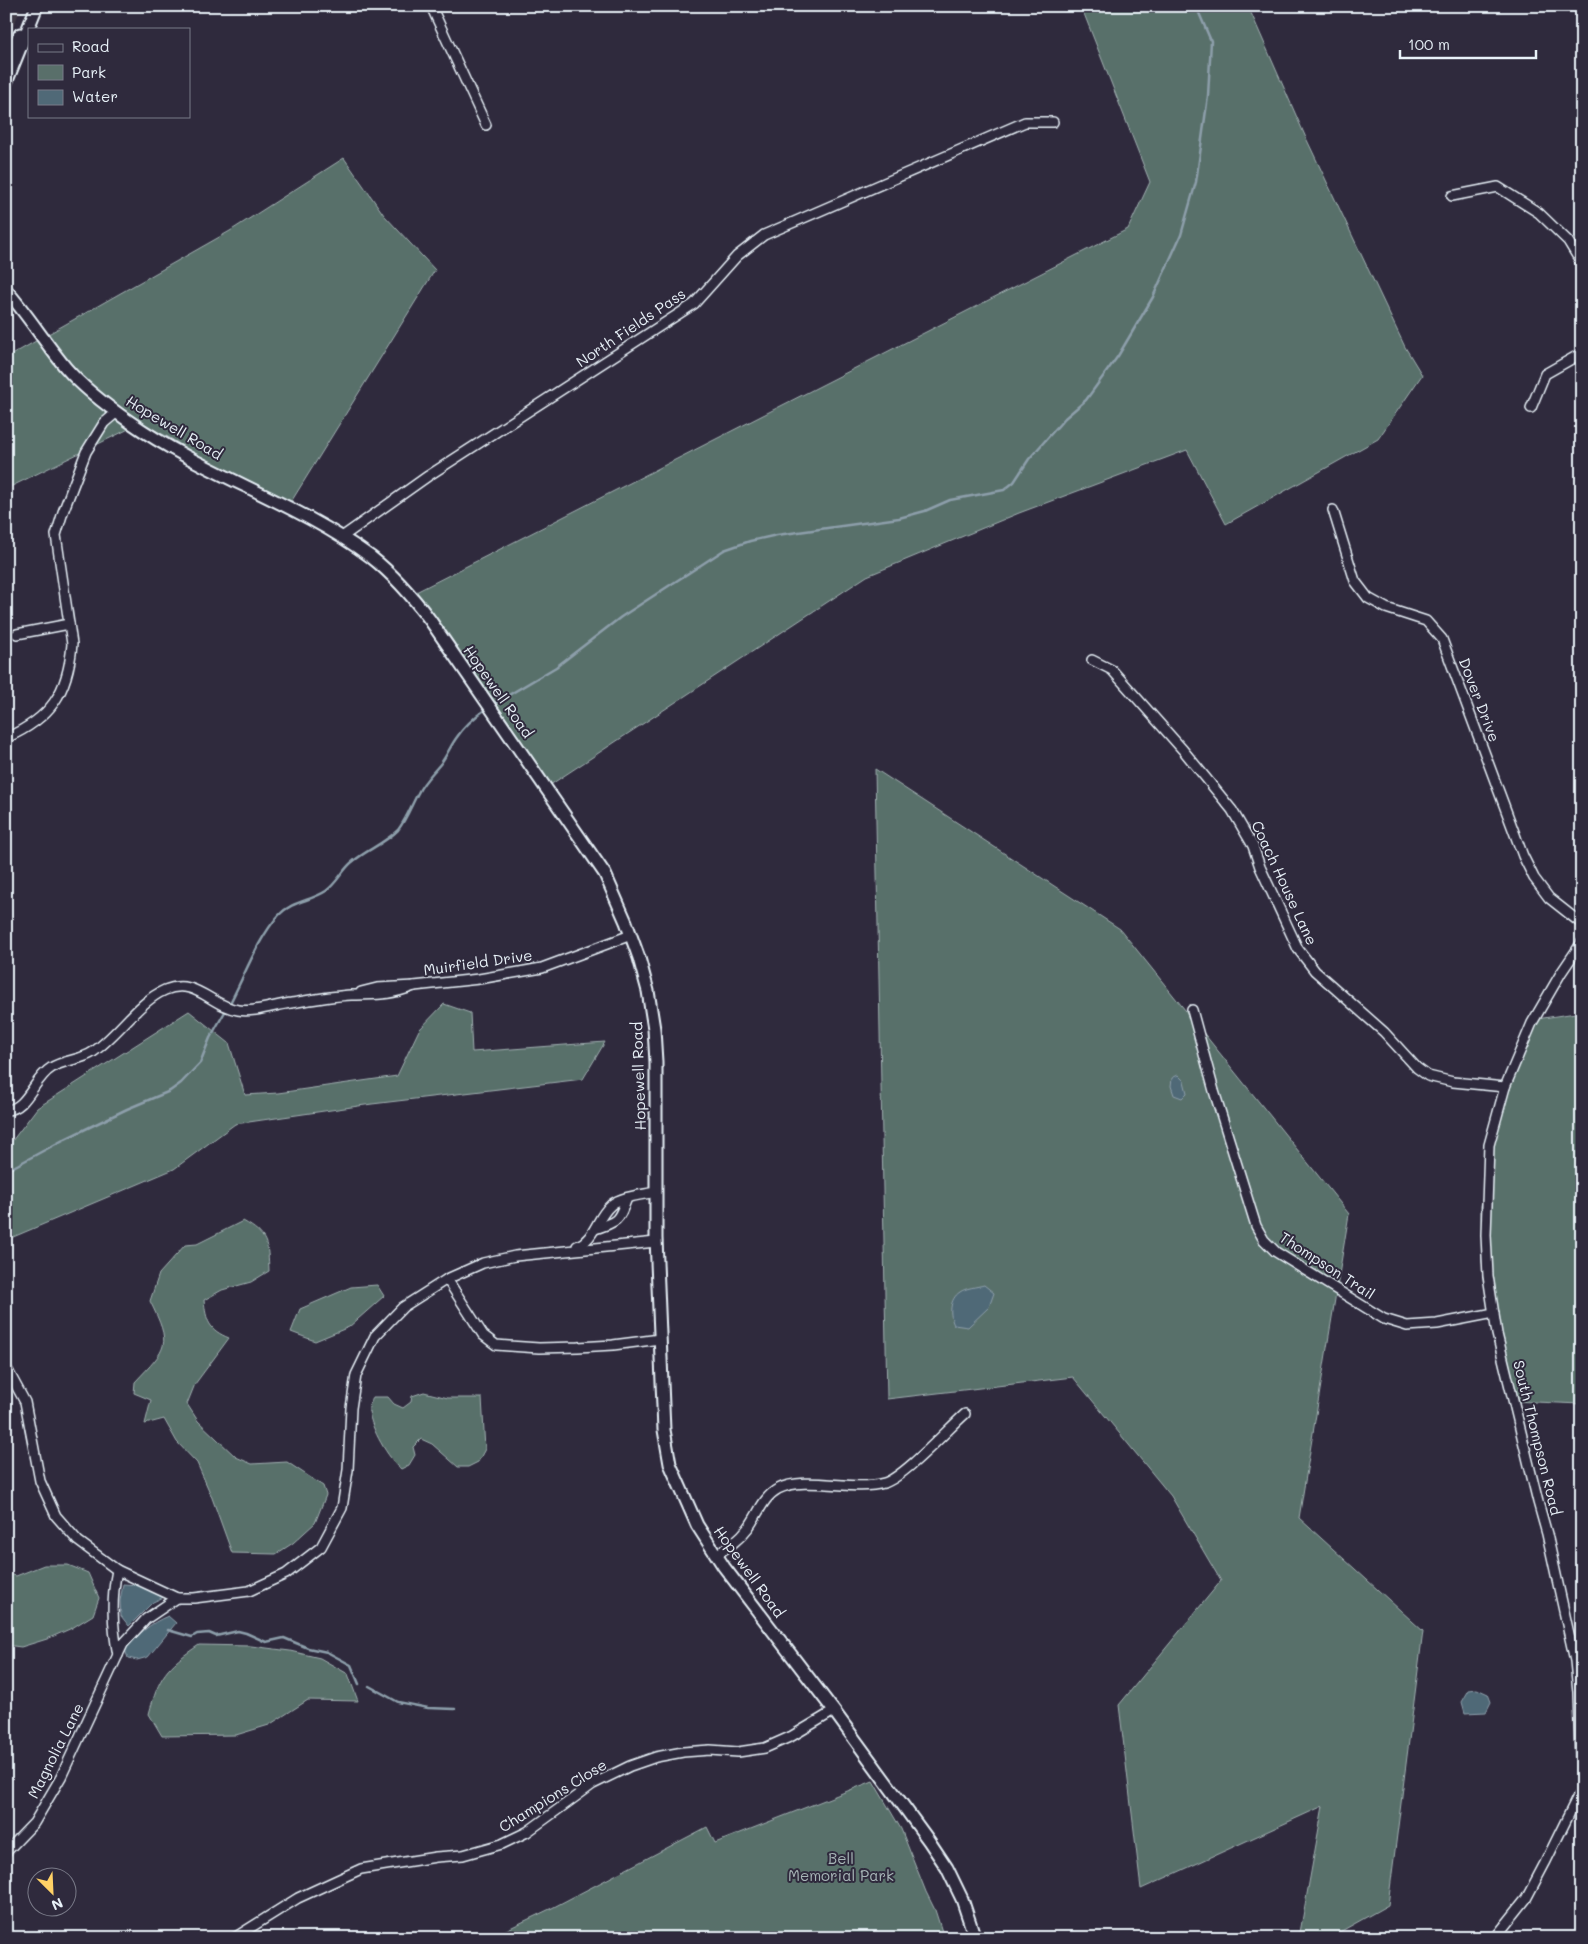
<svg xmlns="http://www.w3.org/2000/svg" width="1588" height="1944" viewBox="0 0 1588 1944" font-family="Mali,sans-serif">
	<rect width="100%" height="100%" fill="#2f2a3d"/>
	<filter id="ink" filterUnits="userSpaceOnUse"><feTurbulence type="fractalNoise" baseFrequency=".02" numOctaves="2"/><feDisplacementMap in="SourceGraphic" scale="10" xChannelSelector="R" yChannelSelector="G"/><feConvolveMatrix kernelMatrix="1 2 1 2 8 2 1 2 1" color-interpolation-filters="sRGB"/></filter>
	<g filter="url(#ink)">
		<path fill="#413a46" d="M6 6H22L6 43Z"/>
		<g fill="#596f6a" stroke="#a0b0b1">
			<path d="M1081 6H1248L1306 138 1405 347 1422 375 1378 439 1226 524 1187 450 1019 513 867 576 550 785 516 733 479 688 414 593 1128 229 1150 182Z"/>
			<path d="M344 158 384 215 435 270 286 510 170 438 141 423 12 486 6 491V358L230 231Z"/>
			<path d="M875 769 1120 929 1349 1214 1299 1518 1423 1631 1388 1905 1329 1938H1299L1323 1806 1141 1889 1119 1705 1221 1581 1171 1496 1073 1377 887 1399Z"/>
			<path d="M444 1004 470 1013 472 1052 605 1042 583 1079 372 1104 235 1124 174 1169 6 1240V1149L37 1108 189 1011 229 1043 245 1095 278 1093 397 1076 419 1030Z"/>
			<path d="M1582 1012V1404L1511 1401 1482 1262 1481 1206 1498 1109 1537 1019Z"/>
			<path d="M243 1221C268 1235 268 1243 269 1271L251 1282 222 1290 204 1300C206 1321 209 1330 229 1338L195 1384 187 1404 198 1421 236 1457 252 1464 287 1462 323 1486 326 1495 315 1523 293 1543 276 1554 232 1553 211 1495 197 1463 177 1442 164 1419 145 1424 151 1400 134 1393 135 1382C168 1347 172 1346 150 1301L159 1274 185 1245 197 1244Z"/>
			<path d="M377 1285 384 1296 349 1327 315 1341 291 1332 300 1309 351 1287Z"/>
			<path d="M424 1392 448 1398H482L485 1449 478 1462 468 1467H458L432 1444 421 1439 413 1447 415 1455 409 1465 401 1469C388 1458 371 1429 369 1411 368 1407 372 1401 373 1397H388L394 1404 403 1408 411 1402 412 1396Z"/>
			<path d="M44 1565H68L88 1573 99 1598 93 1615 72 1628 47 1639 21 1647 6 1645V1573L16 1576Z"/>
			<path d="M199 1645 251 1646 290 1651 320 1658 348 1674 358 1701 308 1700 269 1725 236 1735 162 1736 149 1714C159 1676 166 1667 199 1645Z"/>
			<path d="M873 1781 901 1829 926 1892 935 1910 944 1938H489L552 1908 707 1827 715 1843Z"/>
		</g>
		<g fill="#506977" stroke="#8d9fab">
			<path d="M1178 1075 1184 1081 1187 1093 1182 1098 1174 1095 1171 1086 1172 1078Z"/>
			<path d="M984 1285 994 1293 989 1307 968 1327 954 1325C949 1315 949 1299 960 1292 965 1288 977 1287 984 1285Z"/>
			<path d="M123 1584 138 1585 164 1597 153 1602 129 1626 121 1616 120 1601Z"/>
			<path d="M168 1616 176 1623 148 1657 137 1660 128 1658 125 1650C137 1635 150 1623 168 1616Z"/>
			<path d="M1477 1689 1488 1694 1491 1702 1486 1712 1465 1713 1462 1702 1469 1690Z"/>
		</g>
		<g fill="none" stroke-linecap="round" stroke-linejoin="round">
			<g stroke="#8d9fab" stroke-width="2.5">
				<path d="M492 705 556 667 621 617 724 550 750 541 777 535 899 518 925 511 950 500 1004 490 1014 482 1029 459 1065 418 1086 400 1118 356 1153 297 1181 235 1196 182 1208 96 1211 41 1196 6"/>
				<path d="M229 1005C244 977 258 938 279 915 292 901 311 901 326 891 337 883 342 871 351 863 366 850 384 844 398 830 407 818 411 806 418 793 423 782 433 773 441 763 447 755 451 745 457 737 465 725 476 716 487 708"/>
				<path d="M6 1171 65 1139 127 1109 170 1091 181 1083 200 1063 210 1038 226 1010"/>
				<path d="M168 1630 192 1637 197 1634 209 1633 216 1636 238 1631 246 1633 266 1642 284 1638 308 1648 327 1652 351 1665 359 1684"/>
				<path d="M369 1686 398 1702 428 1708 455 1709"/>
			</g>
			<defs>
				<g id="minor">
					<path d="M431 6 486 125"/>
					<path d="M1452 196 1498 187 1539 213 1568 241 1582 264"/>
					<path d="M1531 408 1545 374 1582 353"/>
					<path d="M1333 510 1355 581 1368 598 1386 608 1426 621 1442 639 1523 856 1534 878 1549 898 1582 924"/>
					<path d="M342 537 428 476 694 304 737 256 764 235 1025 122H1053"/>
					<path d="M17 634 69 624"/>
					<path d="M1092 660 1112 670 1183 750 1232 810 1253 846 1260 867 1298 949 1315 971 1384 1032 1417 1068 1428 1076 1453 1082 1505 1087"/>
					<path d="M6 738C51 718 68 693 72 644L56 535 63 512 86 452 104 423 117 412"/>
					<path d="M361 992 377 988 414 986 479 979 542 968 631 935"/>
					<path d="M1192 1010 1214 1091 1256 1226 1264 1240 1276 1252 1384 1319 1407 1326 1437 1324 1494 1313"/>
					<path d="M6 1110C27 1110 34 1078 51 1068 64 1059 80 1061 93 1052 117 1036 139 1001 165 990 195 977 211 1006 238 1010 254 1013 275 1005 291 1003 311 1000 331 996 351 995 378 994 387 996 414 986"/>
					<path d="M595 1229C619 1221 618 1221 627 1198"/>
					<path d="M577 1246C595 1239 596 1218 611 1205 622 1196 642 1195 656 1192"/>
					<path d="M447 1279 483 1335 496 1345 539 1348 578 1347 613 1345 660 1339"/>
					<path d="M6 1367 25 1402 40 1481 56 1516 78 1541 117 1570 177 1598H194L249 1591 286 1574 321 1547 342 1508 348 1470 351 1408 356 1375 375 1336 403 1307 447 1279 483 1263 515 1256 656 1242"/>
					<path d="M716 1555C728 1547 739 1540 748 1528 758 1515 763 1497 778 1489 806 1475 853 1492 884 1483 903 1478 948 1429 965 1414"/>
					<path d="M117 1570C111 1599 112 1626 118 1655"/>
					<path d="M6 1852 34 1823 61 1777 123 1644 146 1619 177 1598"/>
					<path d="M234 1938 298 1898 361 1869 436 1857 463 1855 502 1844 527 1832 593 1784 630 1766 656 1757 683 1752 710 1750 738 1752 765 1748 792 1736 834 1711"/>
					<path d="M1495 1938 1526 1899 1545 1863 1581 1790 1578 1692 1575 1661 1547 1534 1538 1502 1497 1334 1488 1276 1486 1235 1489 1145 1505 1087 1532 1023 1561 973 1582 942"/>
				</g>
				<g id="tertiary">
					<path d="M6 58 20 34"/>
					<path d="M6 83 37 6"/>
					<path d="M6 290C28 315 45 343 66 368 84 389 107 406 130 422 205 475 297 502 371 557 394 575 413 597 430 620L605 874 626 922 639 958 648 991 654 1029 656 1062V1238L664 1430 670 1464 697 1525 724 1567 834 1711 929 1841 947 1868 962 1899 975 1938"/>
				</g>
			</defs>
			<use href="#minor" stroke="#e8f1f8" stroke-width="12"/>
			<use href="#tertiary" stroke="#e8f1f8" stroke-width="15"/>
			<use href="#minor" stroke="#2f2a3d" stroke-width="9"/>
			<use href="#tertiary" stroke="#2f2a3d" stroke-width="11"/>
		</g>
	</g>
	<g text-anchor="middle" stroke-width="4" stroke-linejoin="round" paint-order="stroke">
		<g font-size="15" fill="#e8f1f8" stroke="#2f2a3d">
			<text transform="translate(631 328) rotate(-34)" y="5">North Fields Pass</text>
			<text transform="translate(174 428) rotate(31)" y="5">Hopewell Road</text>
			<text transform="translate(498 692) rotate(55)" y="5">Hopewell Road</text>
			<text transform="translate(1479 700) rotate(69)" y="5">Dover Drive</text>
			<text transform="translate(1284 883) rotate(65)" y="5">Coach House Lane</text>
			<text transform="translate(478 963) rotate(-8)" y="5">Muirfield Drive</text>
			<text transform="translate(639 1076) rotate(-92)" y="5">Hopewell Road</text>
			<text transform="translate(1327 1266) rotate(33)" y="5">Thompson Trail</text>
			<text transform="translate(1537 1438) rotate(76)" y="5">South Thompson Road</text>
			<text transform="translate(749 1572) rotate(54)" y="5">Hopewell Road</text>
			<text transform="translate(56 1751) rotate(-63)" y="5">Magnolia Lane</text>
			<text transform="translate(553 1796) rotate(-32)" y="5">Champions Close</text>
		</g>
		<g font-size="15" fill="#a8b6b8" stroke="#2f2a3d">
			<text x="841" y="1864">Bell<tspan x="841" dy="17">Memorial Park</tspan></text>
		</g>
	</g>
	<rect width="1588" height="1944" fill="none" stroke="#2f2a3d" stroke-width="25"/>
	<rect x="12" y="12" width="1563" height="1919" fill="none" stroke="#e8f1f8" stroke-width="2" filter="url(#ink)"/>
	<rect x="28" y="28" width="162" height="90" fill="#2f2a3d" stroke="#797a88"/>
	<rect x="38" y="44" width="25" height="8" fill="#2f2a3d" stroke="#797a88"/>
	<text x="72" y="52" font-size="15" fill="#e8f1f8">Road</text>
	<rect x="38" y="65" width="25" height="15" fill="#596f6a" stroke="#797a88"/>
	<text x="72" y="78" font-size="15" fill="#e8f1f8">Park</text>
	<rect x="38" y="90" width="25" height="15" fill="#506977" stroke="#797a88"/>
	<text x="72" y="102" font-size="15" fill="#e8f1f8">Water</text>
	<g transform="translate(52 1892) rotate(156)"><circle r="24" fill="#2f2a3d" stroke="#797a88"/>
	<path d="M0-4L9 19L0 12L-9 19Z" fill="#ffd166"/>
	<text y="-8" font-size="14" font-weight="bold" text-anchor="middle" fill="#e8f1f8">N</text>
	</g>
	<path d="M1400 50v8h136v-8" fill="none" stroke="#e8f1f8" stroke-width="2.5"/>
	<text x="1408" y="50" font-size="15" fill="#e8f1f8" stroke="#2f2a3d" stroke-width="4" paint-order="stroke">100 m</text>
</svg>
